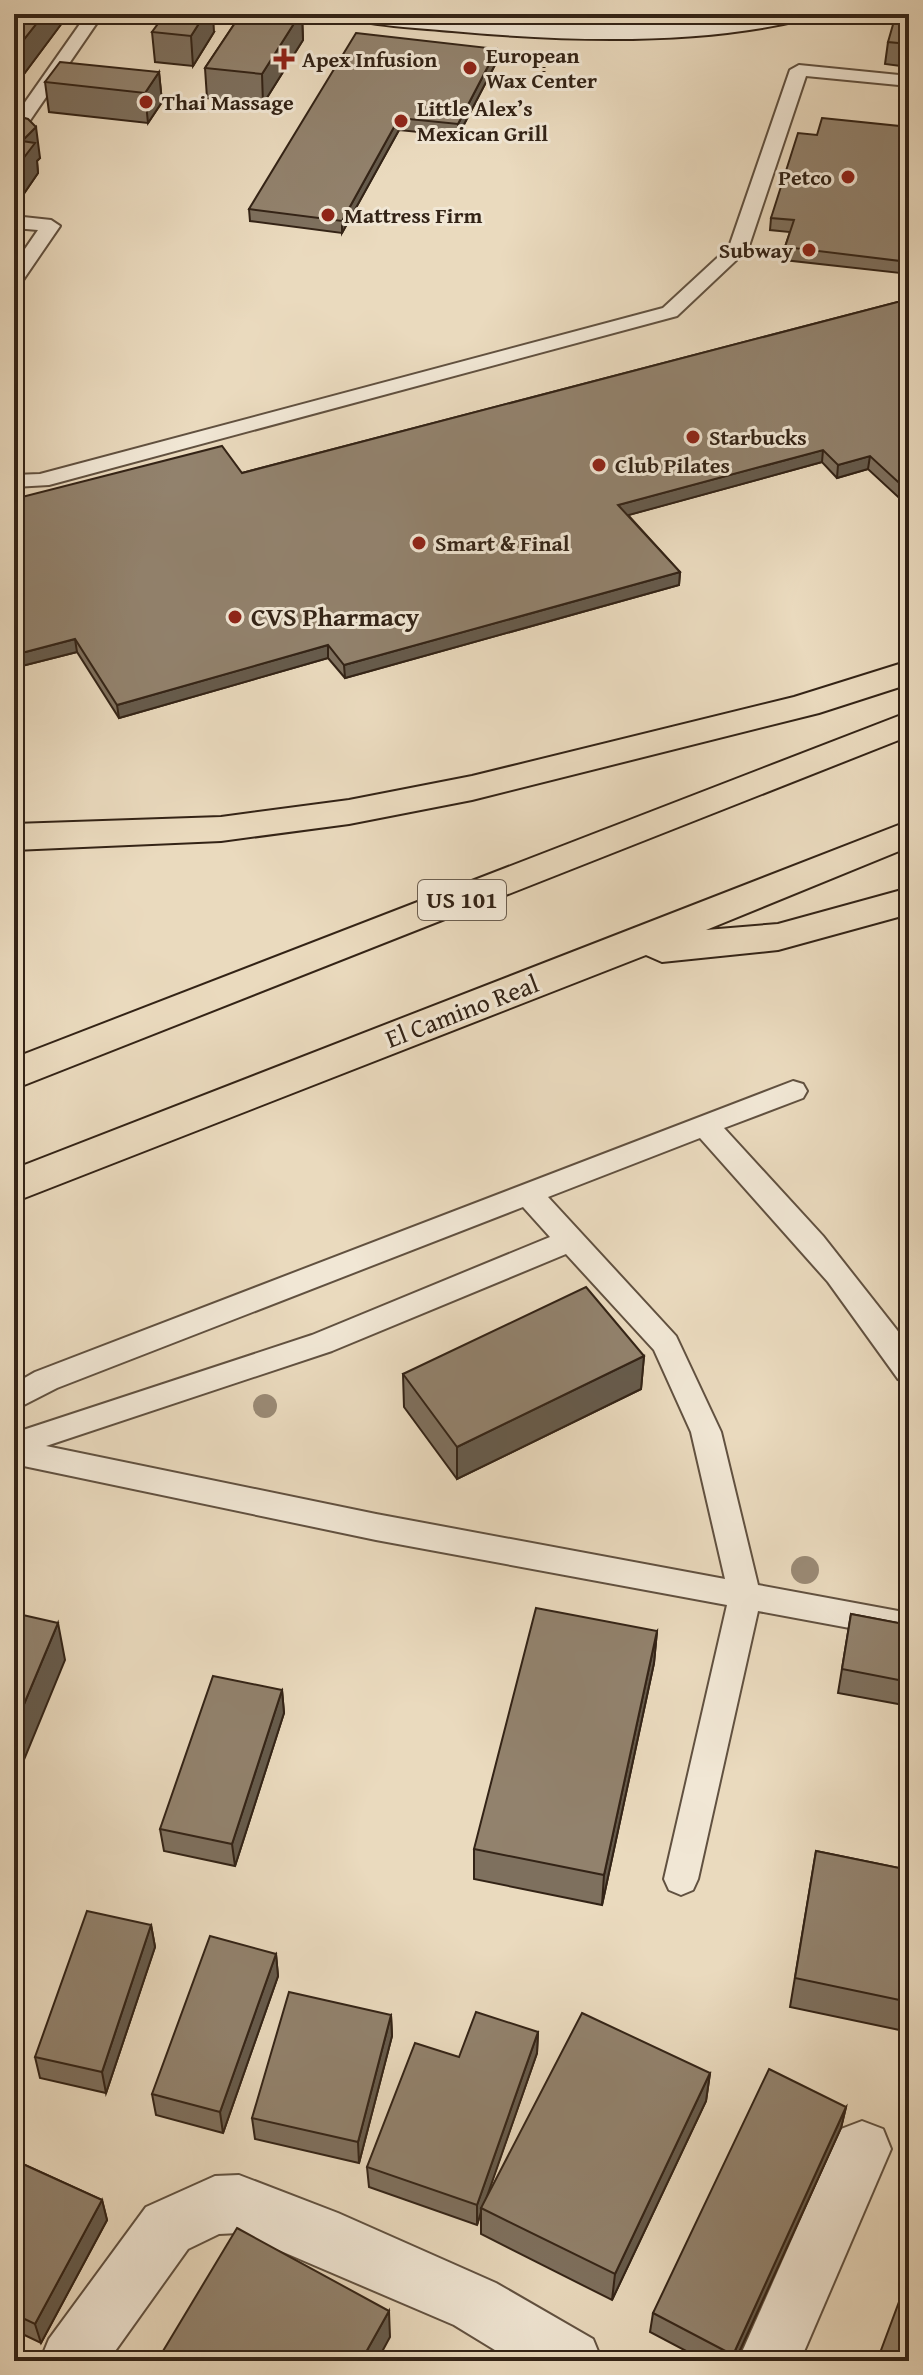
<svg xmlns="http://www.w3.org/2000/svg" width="923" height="2375" viewBox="0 0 923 2375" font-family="'Gentium Book Plus',serif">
	<rect width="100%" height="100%" fill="#eadabe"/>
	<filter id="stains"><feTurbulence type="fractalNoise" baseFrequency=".0025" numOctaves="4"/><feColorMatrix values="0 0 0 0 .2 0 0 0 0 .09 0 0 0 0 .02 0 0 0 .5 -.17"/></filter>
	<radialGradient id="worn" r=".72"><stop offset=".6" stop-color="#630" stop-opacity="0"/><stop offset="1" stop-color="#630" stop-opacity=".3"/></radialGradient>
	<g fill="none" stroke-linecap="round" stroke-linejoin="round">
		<defs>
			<g id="service">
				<path d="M87 14H103L20 135 14 136V118Z"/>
				<path d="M799 65 909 76V86L806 76 748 249 677 316 49 485 14 487V475L40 474 663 308 729 247 790 70Z"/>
				<path d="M14 216 51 220 60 226 21 283 14 285V265L38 230 14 228Z"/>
				<path d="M793 1081 803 1084 807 1091 803 1098 724 1128 823 1236 897 1330 909 1347V1383L898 1379 828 1282 700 1138 548 1197 676 1336 721 1432 758 1585 909 1613V1639L758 1611 698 1879 693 1890 681 1895 669 1890 664 1879 727 1605 376 1540 14 1464V1433L312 1335 550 1237 523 1207 57 1388 14 1410V1384L35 1372ZM566 1254 654 1350 691 1432 725 1579 376 1514 46 1446 332 1351Z"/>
			</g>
			<g id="minor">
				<path d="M862 2121 883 2129 891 2149 800 2361H738L841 2129Z"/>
				<path d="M239 2175 338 2213 496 2283 593 2339 602 2361H513L454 2325 239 2233 219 2234 188 2249 108 2361H40L49 2339 146 2207 215 2176Z"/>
			</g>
			<path id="secondary" d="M351 14C427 14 502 21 578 22 654 23 729 14 805 14L801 20C695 46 561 41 452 31 420 28 386 27 355 20Z"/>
			<g id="motorway">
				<path d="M909 661V684L819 713 472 800 349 824 221 841 14 850V824L221 817 349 800 472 776 794 697Z"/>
				<path d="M909 712V736L14 1089V1058Z"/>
				<path d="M909 821V847L706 930 778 924 909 888V914L778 950 662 962 646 955 14 1202V1169Z"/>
			</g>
		</defs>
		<use href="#service" stroke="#615140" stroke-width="4"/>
		<use href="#minor" stroke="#615140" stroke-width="4"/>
		<use href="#secondary" stroke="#332316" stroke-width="4"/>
		<use href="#motorway" stroke="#332316" stroke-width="4"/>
		<path stroke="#332316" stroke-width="3" stroke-dasharray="1 3" stroke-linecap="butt" d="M544 67V82"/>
		<use href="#service" fill="#f1e7d5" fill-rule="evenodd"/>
		<use href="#minor" fill="#f1e7d5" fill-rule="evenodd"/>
		<use href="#secondary" fill="#f1e7d5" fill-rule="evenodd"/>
		<use href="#motorway" fill="#eadabe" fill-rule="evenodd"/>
	</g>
	<g fill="#9a8a75">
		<circle cx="265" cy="1406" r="12"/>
		<circle cx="805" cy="1570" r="14"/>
	</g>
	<g fill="#7e705e" stroke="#332316" stroke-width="2">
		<path d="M14 14H68V15L18 82H14Z"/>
		<path d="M241 14H302L303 40 263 104 207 98 205 68Z"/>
		<path d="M909 22V67L885 64 888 42Z"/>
		<path d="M152 32H214L193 66 155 62Z"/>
		<path d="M497 49V61L458 136 399 130 342 233 250 221 249 209Z"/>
		<path d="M159 72 162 102 148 123 49 112 45 82Z"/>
		<path d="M14 115 40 158 37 161 38 173 23 195 14 194Z"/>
		<path d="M909 127V274L784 260 785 247 790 232 770 230 771 218 817 135Z"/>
		<path d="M909 299V507L868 469 837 478 822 462 628 515 680 572 679 585 345 678 328 658 119 718 77 652 14 668V499L242 473Z"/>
		<path d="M644 1356 641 1389 457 1479 404 1407 403 1374Z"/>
		<path d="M851 1614 909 1625V1706L838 1693Z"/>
		<path d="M657 1631 654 1663 602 1905 474 1879V1849Z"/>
		<path d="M282 1690 284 1713 235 1866 164 1851 160 1829Z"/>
		<path d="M816 1851 909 1870V2032L790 2007Z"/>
		<path d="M151 1925 155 1947 106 2093 40 2078 35 2057Z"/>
		<path d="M276 1954 278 1976 223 2133 156 2115 152 2094Z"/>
		<path d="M391 2015 392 2036 359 2163 255 2139 252 2118Z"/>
		<path d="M538 2032 537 2053 486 2198 710 2073 706 2101 612 2300 481 2234V2212L477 2225 369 2187 367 2167 459 2057Z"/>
		<path d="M846 2107 841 2128 735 2361H705L650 2332 653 2313Z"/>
		<path d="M14 2160 102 2200 107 2220 41 2343 14 2330Z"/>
	</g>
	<g fill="#665b4c" stroke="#332316" stroke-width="2">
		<path d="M44 14H68V15L18 82 14 52Z"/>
		<path d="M205 14H213L214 32 193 66 191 36Z"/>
		<path d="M300 14H302L303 40 263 104 262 74Z"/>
		<path d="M497 49V61L458 136V124Z"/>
		<path d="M159 72 162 102 148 123 145 93Z"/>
		<path d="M399 118V130L342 233V221Z"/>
		<path d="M36 127 40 158 37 161 38 173 23 195 19 164 22 141Z"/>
		<path d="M823 450 822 462 618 518V505Z"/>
		<path d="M870 456 868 469 837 478 838 465Z"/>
		<path d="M680 572 679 585 345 678 344 665Z"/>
		<path d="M75 639 77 652 14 668V655Z"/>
		<path d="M328 645V658L119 718 117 705Z"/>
		<path d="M644 1356 641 1389 457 1479V1447Z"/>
		<path d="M58 1623 65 1660 14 1784V1728Z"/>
		<path d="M657 1631 654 1663 602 1905 604 1875Z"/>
		<path d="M282 1690 284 1713 235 1866 232 1844Z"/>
		<path d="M151 1925 155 1947 106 2093 102 2072Z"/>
		<path d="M276 1954 278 1976 223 2133 220 2112Z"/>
		<path d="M391 2015 392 2036 359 2163 358 2142Z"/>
		<path d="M538 2032 537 2053 483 2208H481V2212L477 2225V2205Z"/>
		<path d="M710 2073 706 2101 612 2300 615 2274Z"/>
		<path d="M846 2107 841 2128 735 2361H732L733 2355Z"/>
		<path d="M102 2200 107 2220 41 2343 35 2324Z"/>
		<path d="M389 2311 390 2337 377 2361H361Z"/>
	</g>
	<g fill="#92826d" stroke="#332316" stroke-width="2">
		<path d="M14 14H44L14 52Z"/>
		<path d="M165 14H205L191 36 152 32Z"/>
		<path d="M241 14H300L262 74 205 68Z"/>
		<path d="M894 21 909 22V44L888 42Z"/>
		<path d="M356 33 497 49 458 124 399 118 342 221 249 209Z"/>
		<path d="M60 62 159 72 145 93 45 82Z"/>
		<path d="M14 115 28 119 36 127 22 141 35 143 19 164H14Z"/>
		<path d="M822 118 909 127V262L785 247 794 220 771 218 798 133 817 135Z"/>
		<path d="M909 299V492L870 456 838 465 823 450 618 505 680 572 344 665 328 645 117 705 75 639 14 655V499L222 446 242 473Z"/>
		<path d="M586 1287 644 1356 457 1447 403 1374Z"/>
		<path d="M536 1608 657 1631 604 1875 474 1849Z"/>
		<path d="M14 1613 58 1623 14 1728Z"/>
		<path d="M851 1614 909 1625V1682L842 1669Z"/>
		<path d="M213 1676 282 1690 232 1844 160 1829Z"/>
		<path d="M816 1851 909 1870V2002L795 1978Z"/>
		<path d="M87 1911 151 1925 102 2072 35 2057Z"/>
		<path d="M210 1936 276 1954 220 2112 152 2094Z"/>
		<path d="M289 1992 391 2015 358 2142 252 2118Z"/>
		<path d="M476 2012 538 2032 477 2205 367 2167 415 2043 459 2057Z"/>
		<path d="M582 2013 710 2073 615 2274 481 2208Z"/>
		<path d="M769 2069 846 2107 733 2355 653 2313Z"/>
		<path d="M14 2160 102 2200 35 2324 14 2314Z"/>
		<path d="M237 2228 389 2311 361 2361H157Z"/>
		<path d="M909 2275V2361H877Z"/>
	</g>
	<g fill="#8f2418" stroke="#f1e7d5" stroke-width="3">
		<path d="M280 47h8v8h8v8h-8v8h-8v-8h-8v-8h8z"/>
		<circle cx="470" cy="68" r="8"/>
		<circle cx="146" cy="102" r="8"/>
		<circle cx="401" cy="121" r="8"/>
		<circle cx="848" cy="177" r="8"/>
		<circle cx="328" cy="215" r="8"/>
		<circle cx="809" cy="250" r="8"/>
		<circle cx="693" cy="437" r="8"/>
		<circle cx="599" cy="465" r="8"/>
		<circle cx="419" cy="543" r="8"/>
		<circle cx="235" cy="617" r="8"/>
	</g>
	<g text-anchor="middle" stroke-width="6" stroke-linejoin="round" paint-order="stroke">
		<g font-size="22" font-weight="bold" fill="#332316" stroke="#f1e7d5" text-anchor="start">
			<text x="486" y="63">European<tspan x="486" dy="25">Wax Center</tspan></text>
			<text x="302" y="67">Apex Infusion</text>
			<text x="162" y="110">Thai Massage</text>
			<text x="417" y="116">Little Alex’s<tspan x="417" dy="25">Mexican Grill</tspan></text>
			<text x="832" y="185" text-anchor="end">Petco</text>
			<text x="344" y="223">Mattress Firm</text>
			<text x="793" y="258" text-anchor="end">Subway</text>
			<text x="709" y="445">Starbucks</text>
			<text x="615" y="473">Club Pilates</text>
			<text x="435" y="551">Smart &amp; Final</text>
		</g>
		<rect fill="#f1e7d5" stroke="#6c5e4f" stroke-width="2" x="418" y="880" width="88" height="40" rx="6"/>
		<g font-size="24" font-weight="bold" fill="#332316">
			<text x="462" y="908">US 101</text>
		</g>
		<g font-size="26" font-weight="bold" fill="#332316" stroke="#f1e7d5" text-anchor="start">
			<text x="251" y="626">CVS Pharmacy</text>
		</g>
		<g font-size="26" fill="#332316" stroke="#f1e7d5">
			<text transform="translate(462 1011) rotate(-21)" y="9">El Camino Real</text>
		</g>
	</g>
	<rect width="923" height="2375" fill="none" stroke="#eadabe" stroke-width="48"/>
	<rect x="16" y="16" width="891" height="2343" fill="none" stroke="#332316" stroke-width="4"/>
	<rect x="24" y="24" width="875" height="2327" fill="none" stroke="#332316" stroke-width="2"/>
	<rect width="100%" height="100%" filter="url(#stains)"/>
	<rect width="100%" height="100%" fill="url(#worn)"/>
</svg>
